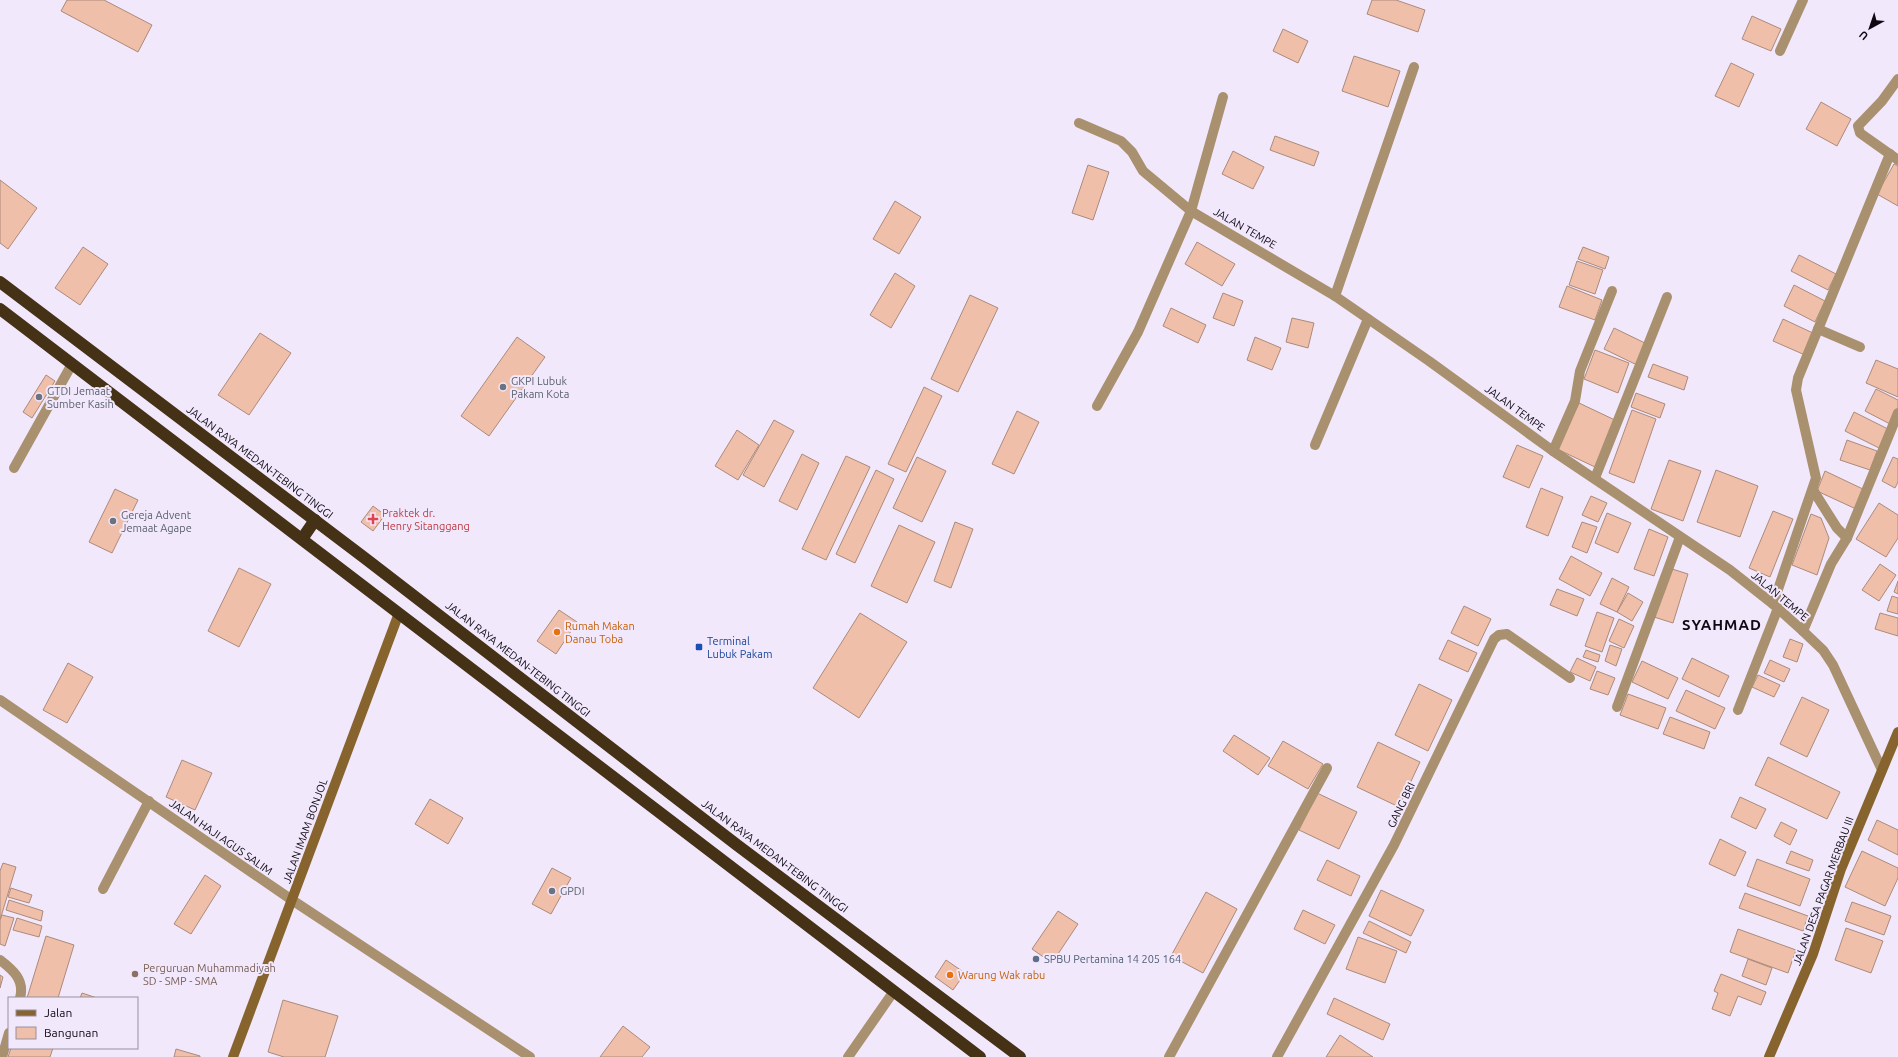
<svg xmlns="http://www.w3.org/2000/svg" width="1898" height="1057" viewBox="0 0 1898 1057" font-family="Ubuntu,sans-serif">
	<rect width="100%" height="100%" fill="#f2e8fc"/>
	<g fill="#efbfa9" stroke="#ac8a7b">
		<path d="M67 0H104L152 25 138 52 61 11Z"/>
		<path d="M1372 0H1396L1425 10 1418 32 1367 14Z"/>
		<path d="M1752 16 1781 29 1771 51 1742 39Z"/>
		<path d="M1283 29 1308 41 1298 63 1273 51Z"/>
		<path d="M1354 56 1400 71 1388 107 1342 91Z"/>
		<path d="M1731 63 1754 74 1739 107 1715 96Z"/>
		<path d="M1821 102 1851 119 1837 146 1806 129Z"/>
		<path d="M1275 136 1319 152 1314 166 1270 150Z"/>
		<path d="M1233 151 1264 167 1253 189 1222 174Z"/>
		<path d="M1894 164 1898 166V206L1877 194Z"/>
		<path d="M1088 165 1109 172 1093 220 1072 213Z"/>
		<path d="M0 180 37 208 8 249 0 243Z"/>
		<path d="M895 201 921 217 899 254 873 239Z"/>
		<path d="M1197 242 1235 264 1222 286 1185 264Z"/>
		<path d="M83 247 108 264 80 305 55 288Z"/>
		<path d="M1583 247 1609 257 1605 269 1578 259Z"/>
		<path d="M1799 255 1836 274 1828 290 1791 271Z"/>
		<path d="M1577 261 1603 270 1595 294 1569 285Z"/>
		<path d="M895 273 915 286 891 328 870 315Z"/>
		<path d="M1794 285 1825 301 1815 322 1784 306Z"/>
		<path d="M1567 286 1602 300 1595 320 1559 307Z"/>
		<path d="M1223 293 1243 301 1234 326 1213 318Z"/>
		<path d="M970 295 998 308 958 392 931 379Z"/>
		<path d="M1171 308 1206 325 1198 343 1163 326Z"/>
		<path d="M1292 318 1314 323 1308 348 1286 342Z"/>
		<path d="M1783 319 1815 334 1805 355 1773 341Z"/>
		<path d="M1614 328 1647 344 1637 365 1604 349Z"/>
		<path d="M260 333 291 353 249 415 218 395Z"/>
		<path d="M517 337 545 357 489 436 461 416Z"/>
		<path d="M1255 337 1281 348 1272 370 1247 360Z"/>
		<path d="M1595 350 1629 363 1618 393 1584 379Z"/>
		<path d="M1876 360 1898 369V397L1866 383Z"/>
		<path d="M1653 364 1688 377 1684 390 1648 377Z"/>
		<path d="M46 375 55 381 32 418 23 412Z"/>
		<path d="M924 387 942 396 906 472 888 464Z"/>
		<path d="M1876 389 1898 400V408L1890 424 1865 411Z"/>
		<path d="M1636 393 1665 404 1660 418 1631 407Z"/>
		<path d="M1579 403 1617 421 1595 467 1557 449Z"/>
		<path d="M1632 410 1656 419 1634 483 1609 473Z"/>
		<path d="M1017 411 1039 422 1014 474 992 464Z"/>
		<path d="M1854 412 1888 429 1879 448 1845 431Z"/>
		<path d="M774 420 794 431 764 487 743 475Z"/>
		<path d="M737 430 759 445 738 480 715 466Z"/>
		<path d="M1847 440 1877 451 1870 470 1840 460Z"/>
		<path d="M1517 445 1543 456 1529 488 1503 477Z"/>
		<path d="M802 454 819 463 797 510 779 501Z"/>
		<path d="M846 456 870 467 826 560 802 549Z"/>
		<path d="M917 457 946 471 922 522 893 508Z"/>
		<path d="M1893 457 1898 459V482L1895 488 1882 481Z"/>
		<path d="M1669 460 1701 471 1683 521 1651 509Z"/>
		<path d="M876 470 894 479 855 563 836 554Z"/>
		<path d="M1716 470 1758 486 1740 537 1697 522Z"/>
		<path d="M1825 471 1865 490 1856 509 1817 491Z"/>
		<path d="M1541 488 1563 497 1548 536 1526 527Z"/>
		<path d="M115 489 138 500 112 553 89 542Z"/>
		<path d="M1591 496 1607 503 1598 522 1582 515Z"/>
		<path d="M1879 503 1898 515V538L1886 557 1856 539Z"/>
		<path d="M373 506 385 515 373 531 361 522Z"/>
		<path d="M1773 511 1793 519 1770 577 1749 568Z"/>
		<path d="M1607 513 1631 523 1618 553 1595 543Z"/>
		<path d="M1811 514 1821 518 1829 538 1817 575 1792 565Z"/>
		<path d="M955 522 973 529 951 588 934 581Z"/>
		<path d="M1582 522 1597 527 1587 553 1572 547Z"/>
		<path d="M899 525 935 542 907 603 871 586Z"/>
		<path d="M1649 529 1668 537 1654 576 1634 569Z"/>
		<path d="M1571 556 1602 573 1590 596 1559 579Z"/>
		<path d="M1880 564 1896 575 1879 601 1862 590Z"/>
		<path d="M239 568 271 584 239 647 208 631Z"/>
		<path d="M1669 568 1688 574 1673 623 1654 617Z"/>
		<path d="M1612 578 1629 587 1617 612 1600 604Z"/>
		<path d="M1898 581V594L1894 592Z"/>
		<path d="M1557 589 1584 599 1577 616 1550 605Z"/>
		<path d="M1628 593 1643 602 1632 621 1617 612Z"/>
		<path d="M1892 596 1898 598V614L1887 611Z"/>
		<path d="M1464 606 1491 619 1478 646 1451 633Z"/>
		<path d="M559 610 577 622 556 654 537 641Z"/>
		<path d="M1597 612 1614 618 1602 652 1585 646Z"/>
		<path d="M860 613 907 642 859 718 813 688Z"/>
		<path d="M1880 613 1898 618V636L1875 629Z"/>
		<path d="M1619 619 1634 626 1624 648 1609 641Z"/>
		<path d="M1790 639 1803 644 1797 662 1783 657Z"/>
		<path d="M1448 640 1477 653 1468 672 1439 659Z"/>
		<path d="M1610 645 1622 649 1616 666 1605 661Z"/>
		<path d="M1586 650 1600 655 1598 662 1583 657Z"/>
		<path d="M1577 658 1596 667 1590 681 1570 672Z"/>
		<path d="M1692 658 1729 676 1719 697 1682 679Z"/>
		<path d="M1770 660 1790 669 1784 682 1764 673Z"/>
		<path d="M1642 661 1678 678 1668 699 1632 682Z"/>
		<path d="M68 663 93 677 67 723 43 710Z"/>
		<path d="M1597 671 1615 678 1608 695 1590 689Z"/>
		<path d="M1758 675 1780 685 1774 697 1752 687Z"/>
		<path d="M1419 684 1452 700 1428 751 1395 735Z"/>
		<path d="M1686 690 1725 708 1715 729 1676 711Z"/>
		<path d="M1628 694 1666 708 1658 729 1620 715Z"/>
		<path d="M1802 697 1829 710 1807 757 1780 744Z"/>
		<path d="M1670 717 1710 732 1704 749 1663 734Z"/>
		<path d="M1234 735 1270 758 1258 775 1223 751Z"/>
		<path d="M1283 741 1323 764 1308 789 1268 766Z"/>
		<path d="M1378 742 1420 762 1399 807 1357 787Z"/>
		<path d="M1768 757 1840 792 1827 819 1755 785Z"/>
		<path d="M182 760 212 773 195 810 166 797Z"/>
		<path d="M1317 793 1357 812 1339 849 1299 830Z"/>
		<path d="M1740 797 1766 809 1756 829 1731 817Z"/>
		<path d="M430 799 463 818 448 844 415 824Z"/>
		<path d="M1877 820 1898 830V855L1868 840Z"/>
		<path d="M1781 822 1797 830 1790 845 1774 836Z"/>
		<path d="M1720 839 1746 852 1735 876 1709 864Z"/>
		<path d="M1791 851 1813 860 1809 871 1786 863Z"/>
		<path d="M1862 851 1898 868V878L1885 906 1845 887Z"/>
		<path d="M1757 859 1810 879 1800 906 1747 886Z"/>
		<path d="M1327 860 1360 876 1351 896 1317 880Z"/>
		<path d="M3 863 16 867 0 920V871Z"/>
		<path d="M552 868 571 878 551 914 532 904Z"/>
		<path d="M205 875 221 886 191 934 174 924Z"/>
		<path d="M11 888 32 895 29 903 8 897Z"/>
		<path d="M1381 890 1424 910 1411 936 1369 916Z"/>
		<path d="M1206 892 1237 909 1203 973 1171 956Z"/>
		<path d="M1745 893 1808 916 1803 931 1739 908Z"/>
		<path d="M9 900 43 911 41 921 6 910Z"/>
		<path d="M1852 902 1891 916 1884 935 1845 921Z"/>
		<path d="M1303 910 1335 925 1325 944 1294 929Z"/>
		<path d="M1058 911 1078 924 1052 963 1032 949Z"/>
		<path d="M2 915 14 918 5 946 0 944V920Z"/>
		<path d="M17 918 42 926 39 937 13 930Z"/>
		<path d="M1369 921 1411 942 1406 953 1363 933Z"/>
		<path d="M1846 928 1883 941 1871 973 1835 960Z"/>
		<path d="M1738 929 1796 950 1788 973 1730 952Z"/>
		<path d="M46 936 74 945 58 998H27Z"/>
		<path d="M1358 937 1397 951 1385 983 1346 969Z"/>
		<path d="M1748 959 1772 968 1766 985 1742 976Z"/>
		<path d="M946 960 965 973 953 990 935 977Z"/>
		<path d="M1721 974 1766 992 1761 1005 1738 996 1730 1016 1712 1009 1718 993 1714 991Z"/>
		<path d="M0 975 3 977 0 988Z"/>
		<path d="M82 993 97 998H80Z"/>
		<path d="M1334 998 1390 1024 1383 1040 1327 1014Z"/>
		<path d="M283 1000 338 1016 325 1057H284L268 1052Z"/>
		<path d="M623 1026 650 1047 642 1057H600Z"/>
		<path d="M1340 1035 1373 1057H1326Z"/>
		<path d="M11 1048H53L50 1057H8Z"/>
		<path d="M176 1049 200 1056V1057H174Z"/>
	</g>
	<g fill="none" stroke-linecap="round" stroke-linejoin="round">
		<g stroke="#a9906f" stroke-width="10">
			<path d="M1780 51 1803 0"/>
			<path d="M1898 79 1882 101 1858 126 1860 133 1898 160"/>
			<path d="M1079 123 1121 141 1132 152 1143 171 1191 211 1335 296 1429 361 1553 451 1730 570 1773 604 1803 631 1823 650 1833 665 1882 770"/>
			<path d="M1335 296 1414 67"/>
			<path d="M1818 329 1860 347"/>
			<path d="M1097 406 1138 332 1191 211 1223 97"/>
			<path d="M1315 445 1368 319"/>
			<path d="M1553 451 1575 401 1580 371 1612 291"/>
			<path d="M14 468 72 364"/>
			<path d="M1595 478 1667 297"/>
			<path d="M1813 490 1837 528 1847 538"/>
			<path d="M1773 604 1816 478 1796 390 1798 378 1890 154"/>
			<path d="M1803 631 1831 564 1847 538 1898 413"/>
			<path d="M0 700 292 900 530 1057"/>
			<path d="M1617 707 1680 537"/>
			<path d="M1738 710 1778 608"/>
			<path d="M103 889 149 801"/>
			<path d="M0 960C13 970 25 980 20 998"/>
			<path d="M2 1057 9 1033"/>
			<path d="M848 1057 894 991"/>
			<path d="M1169 1057 1327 768"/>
			<path d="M1277 1057 1394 845 1494 639 1499 635 1507 634 1570 678"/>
		</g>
		<g stroke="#87642e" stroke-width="10">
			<path d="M233 1057 399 613"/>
			<path d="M1769 1057 1813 954 1841 869 1898 732"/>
		</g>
		<g stroke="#443116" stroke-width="12">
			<path d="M0 282 366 559 737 845 1020 1057"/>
			<path d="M0 309 980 1057"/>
			<path d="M302 539 315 520"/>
		</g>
	</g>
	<g fill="#6b7280" stroke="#f2e8fc" stroke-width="1.5">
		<circle cx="503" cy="387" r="4"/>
		<circle cx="39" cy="397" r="4"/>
		<circle cx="113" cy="521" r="4"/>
		<circle cx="552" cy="891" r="4"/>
	</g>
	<path fill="#e0444e" stroke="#f2e8fc" stroke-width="1.5" d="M371 513h4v4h4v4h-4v4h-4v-4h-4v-4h4z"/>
	<g fill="#e8710a" stroke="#f2e8fc" stroke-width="1.5">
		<circle cx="557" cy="632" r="4"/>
		<circle cx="950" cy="975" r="4"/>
	</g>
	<rect fill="#1a4fb4" stroke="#f2e8fc" stroke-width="1.5" x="695" y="643" width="8" height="8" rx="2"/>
	<circle fill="#5c6f8a" stroke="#f2e8fc" stroke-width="1.5" cx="1036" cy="959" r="4"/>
	<circle fill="#8d6e63" stroke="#f2e8fc" stroke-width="1.5" cx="135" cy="974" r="4"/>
	<g text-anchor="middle" stroke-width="4" stroke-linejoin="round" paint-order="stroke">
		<g font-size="11" fill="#0f0914" stroke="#f2e8fc">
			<text transform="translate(1245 228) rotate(30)" y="4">JALAN TEMPE</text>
			<text transform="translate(1515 408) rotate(36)" y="4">JALAN TEMPE</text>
			<text transform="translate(260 462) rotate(37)" y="4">JALAN RAYA MEDAN-TEBING TINGGI</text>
			<text transform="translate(1780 596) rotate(40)" y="4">JALAN TEMPE</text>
			<text transform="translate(518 659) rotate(38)" y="4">JALAN RAYA MEDAN-TEBING TINGGI</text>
			<text transform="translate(1401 805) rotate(-64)" y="4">GANG BRI</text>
			<text transform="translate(305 831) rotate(-70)" y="4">JALAN IMAM BONJOL</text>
			<text transform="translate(221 837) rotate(35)" y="4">JALAN HAJI AGUS SALIM</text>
			<text transform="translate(775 856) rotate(37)" y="4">JALAN RAYA MEDAN-TEBING TINGGI</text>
			<text transform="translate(1823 891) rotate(-70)" y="4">JALAN DESA PAGAR MERBAU III</text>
		</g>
		<g font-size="11" fill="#5b616d" stroke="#f2e8fc" text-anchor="start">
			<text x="511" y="385">GKPI Lubuk<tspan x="511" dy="13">Pakam Kota</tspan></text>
			<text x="47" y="395">GTDI Jemaat<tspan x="47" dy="13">Sumber Kasih</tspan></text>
			<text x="121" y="519">Gereja Advent<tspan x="121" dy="13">Jemaat Agape</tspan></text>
			<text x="560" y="895">GPDI</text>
		</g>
		<g font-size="11" fill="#be3a42" stroke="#f2e8fc" text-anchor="start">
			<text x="382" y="517">Praktek dr.<tspan x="382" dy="13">Henry Sitanggang</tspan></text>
		</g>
		<g font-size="11" fill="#c56008" stroke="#f2e8fc" text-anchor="start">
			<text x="565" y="630">Rumah Makan<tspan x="565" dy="13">Danau Toba</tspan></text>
			<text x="958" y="979">Warung Wak rabu</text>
		</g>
		<g font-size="11" fill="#164399" stroke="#f2e8fc" text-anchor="start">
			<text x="707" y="645">Terminal<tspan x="707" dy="13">Lubuk Pakam</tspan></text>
		</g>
		<g font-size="11" fill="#4e5e75" stroke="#f2e8fc" text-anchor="start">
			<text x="1044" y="963">SPBU Pertamina 14 205 164</text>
		</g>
		<g font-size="11" fill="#785e54" stroke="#f2e8fc" text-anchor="start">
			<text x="143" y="972">Perguruan Muhammadiyah<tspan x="143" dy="13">SD - SMP - SMA</tspan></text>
		</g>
		<g font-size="15" font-weight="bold" letter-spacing="1" fill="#0f0914" stroke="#f2e8fc">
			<text x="1722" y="630">SYAHMAD</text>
		</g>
	</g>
	<rect x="8" y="997" width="130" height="52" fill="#f2e8fc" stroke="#978f9f"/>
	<rect x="16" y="1010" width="20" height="6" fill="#87642e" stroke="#978f9f"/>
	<text x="44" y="1017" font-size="12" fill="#0f0914">Jalan</text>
	<rect x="16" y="1027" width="20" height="12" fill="#efbfa9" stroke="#978f9f"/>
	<text x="44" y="1037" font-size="12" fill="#0f0914">Bangunan</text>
	<g transform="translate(1870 28) rotate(220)" stroke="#f2e8fc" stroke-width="3" paint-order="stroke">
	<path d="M0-3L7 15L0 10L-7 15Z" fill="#0f0914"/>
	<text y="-6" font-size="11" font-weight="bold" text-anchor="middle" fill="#0f0914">U</text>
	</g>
</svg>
